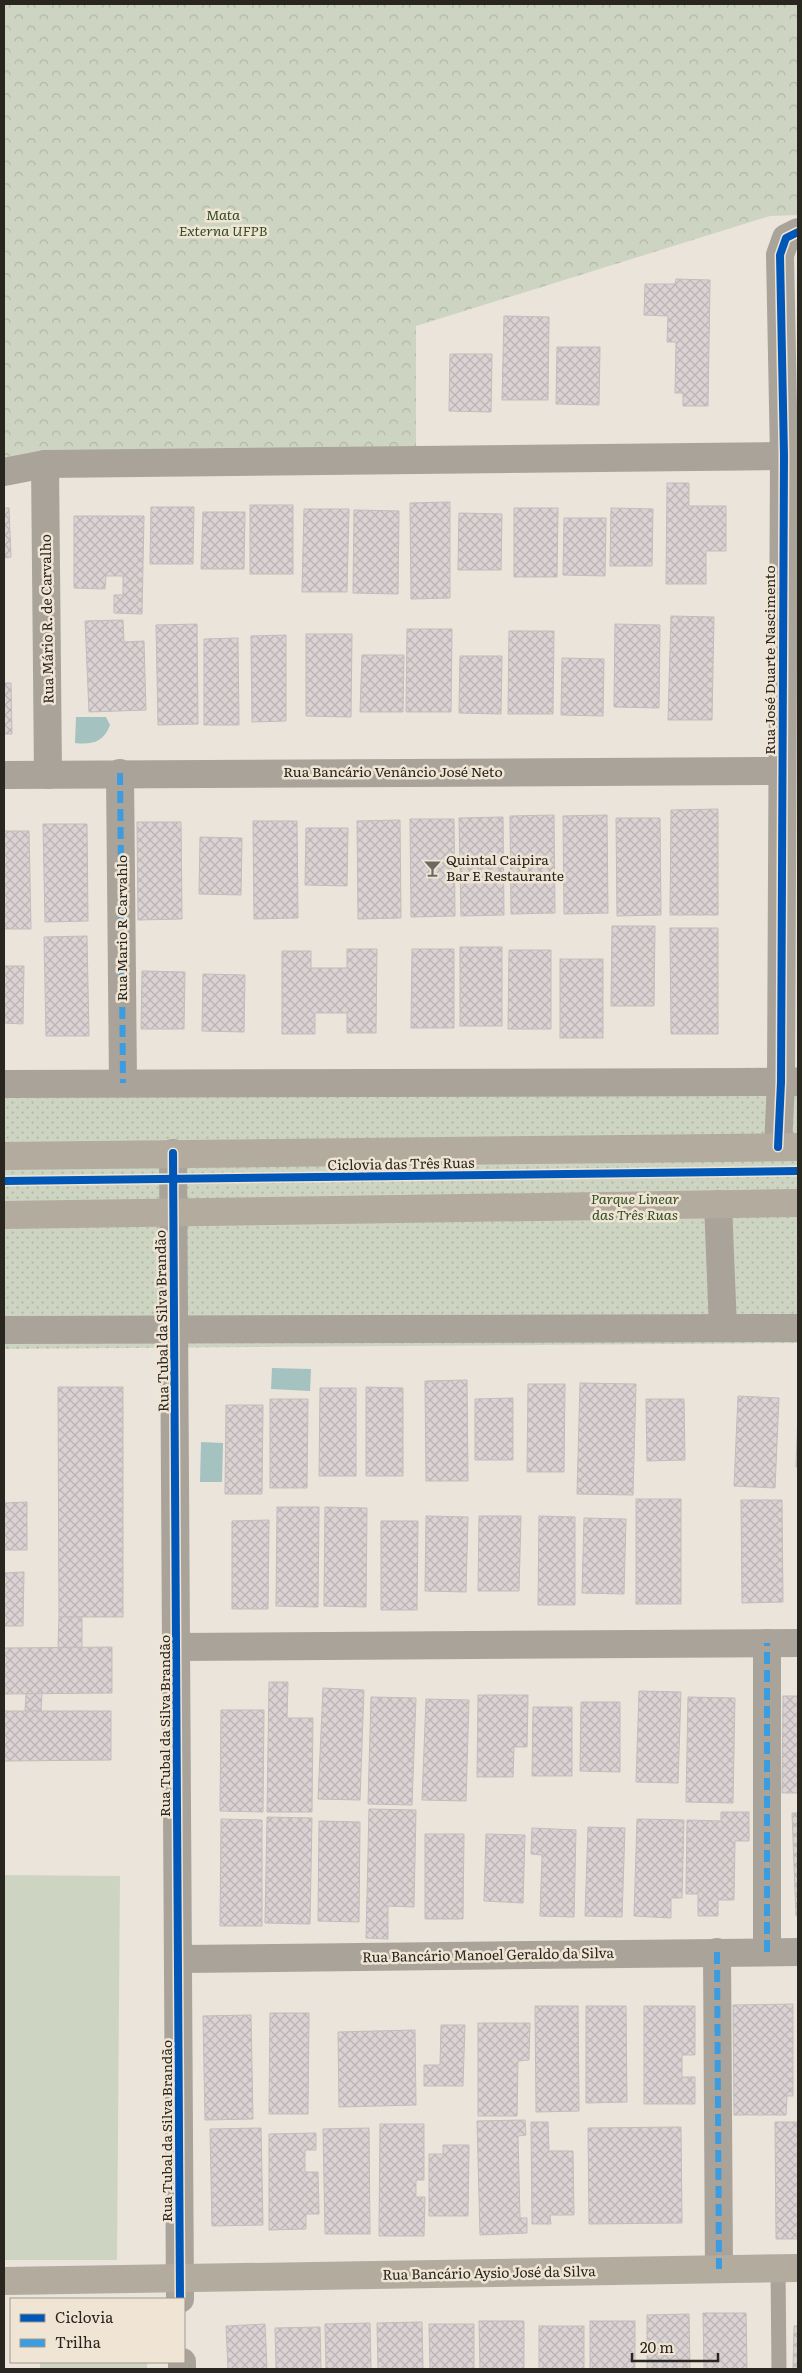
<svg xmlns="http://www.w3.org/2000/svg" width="802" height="2373" viewBox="0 0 802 2373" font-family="Literata,serif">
	<defs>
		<pattern id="forest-crowns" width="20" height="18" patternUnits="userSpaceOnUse" patternTransform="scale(1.25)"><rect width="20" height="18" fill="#cdd5c2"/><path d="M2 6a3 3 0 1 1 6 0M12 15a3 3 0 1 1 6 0" fill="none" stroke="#b0b7a6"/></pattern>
		<pattern id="park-dots" width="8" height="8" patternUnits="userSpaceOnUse" patternTransform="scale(1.25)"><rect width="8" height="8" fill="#cdd5c2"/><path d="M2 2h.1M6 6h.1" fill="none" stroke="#b0b7a6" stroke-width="1.8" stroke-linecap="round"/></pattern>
		<pattern id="building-cross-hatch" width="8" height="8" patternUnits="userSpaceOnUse" patternTransform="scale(1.25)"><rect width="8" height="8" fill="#dad2d3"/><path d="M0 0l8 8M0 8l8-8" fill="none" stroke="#bbb4b5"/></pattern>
	</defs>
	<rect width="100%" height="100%" fill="#eae4da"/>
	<g fill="#cdd5c2">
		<path d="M4 1875 120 1876 117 2260H4Z"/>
		<rect x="40" y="2362" width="107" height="7"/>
	</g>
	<path fill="url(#forest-crowns)" d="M4 4H798V215L770 216 416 326V451L4 466Z"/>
	<path fill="url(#park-dots)" d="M798 1067V1343L4 1349V1079Z"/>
	<g fill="#a3c2c0">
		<path d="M76 717H106L110 725C104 742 92 745 75 743Z"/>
		<path d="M272 1368 311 1369 310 1391 271 1389Z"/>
		<path d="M201 1442 223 1443 222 1482H200Z"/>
	</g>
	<g fill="url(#building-cross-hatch)" stroke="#c2bdbb">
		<path d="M676 279 710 280 708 406H683V393H675L676 342H667L668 316 644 315 645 284H675Z"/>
		<path d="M504 316 549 317 548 400H502Z"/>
		<path d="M557 347H600L599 405 556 404Z"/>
		<path d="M450 354H492L491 412 449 411Z"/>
		<path d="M667 483H689V506H726V551H706V584H666Z"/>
		<path d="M450 502V598L411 599 410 503Z"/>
		<rect x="250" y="505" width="43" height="69"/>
		<path d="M151 507H194L193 564H150Z"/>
		<path d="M4 508H9L11 557 4 558Z"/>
		<path d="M514 508H558L557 577H514Z"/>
		<path d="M611 508 653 509 652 566H610Z"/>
		<path d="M304 509H349L347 592H302Z"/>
		<path d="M354 510 399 511 398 594 353 593Z"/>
		<path d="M203 512H245L244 569H201Z"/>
		<path d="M459 513 502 514 501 570H458Z"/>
		<path d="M74 516H144L142 614 114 613V595H123V576H106L105 589 74 588Z"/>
		<path d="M564 518H606L605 576 563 575Z"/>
		<path d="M671 616 714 617 712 720H668Z"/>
		<path d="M123 620 124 642 144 641 146 710 89 712 85 621Z"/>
		<path d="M197 624 198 724 158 725 156 625Z"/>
		<path d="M615 624 660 625 659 708 614 707Z"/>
		<path d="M407 629H452L451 712H406Z"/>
		<path d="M509 631H554L553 714H508Z"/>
		<path d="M306 634H352L351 717 306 716Z"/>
		<path d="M286 635V721L252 722 251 636Z"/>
		<path d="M238 638 239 725H204V639Z"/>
		<path d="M362 655H404L403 712H360Z"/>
		<path d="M460 656H502L501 714 459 713Z"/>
		<path d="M562 658 604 659 603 716 561 715Z"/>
		<path d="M4 683H11L12 734H4Z"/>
		<path d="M718 809V915H670L671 810Z"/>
		<path d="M554 815 555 913 511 914 510 816Z"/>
		<path d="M607 815 608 913 564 914 563 816Z"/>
		<path d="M503 817 504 915 461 916 459 818Z"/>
		<path d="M616 818H660L661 915 617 916Z"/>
		<path d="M410 819H454L455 916 411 917Z"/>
		<path d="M400 820 401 918 358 919 357 821Z"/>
		<path d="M253 821H297L298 918 254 919Z"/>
		<path d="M137 822H181L182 919 138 920Z"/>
		<path d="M43 824H87L88 921 45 922Z"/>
		<path d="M306 828H348L347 886 305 885Z"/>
		<path d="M4 831H29L31 929H4Z"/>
		<path d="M200 837 242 838 241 895 199 894Z"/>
		<path d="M612 926H655L654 1006H611Z"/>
		<path d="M670 928H718V1034H671Z"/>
		<path d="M87 936 89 1036H46L44 937Z"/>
		<rect x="460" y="947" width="42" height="79"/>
		<path d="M347 949H377L376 1033H347V1013H315V1034H282V951H311V968H347Z"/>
		<path d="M412 949H454V1028H411Z"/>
		<path d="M509 950H551V1029H508Z"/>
		<rect x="560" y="959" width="43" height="79"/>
		<path d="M4 966H24L23 1024 4 1023Z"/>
		<path d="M142 971 185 972 184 1029H141Z"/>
		<path d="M203 974 245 975 244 1032 202 1031Z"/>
		<path d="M467 1380 468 1481H426L425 1381Z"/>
		<path d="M580 1383 636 1384 633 1495 577 1494Z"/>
		<path d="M528 1384H565L564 1472H527Z"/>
		<path d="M58 1387H123V1617H59Z"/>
		<path d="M366 1387 403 1388V1476H366Z"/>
		<path d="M320 1388H356V1476H319Z"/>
		<path d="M738 1396 779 1398 775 1488 734 1486Z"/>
		<path d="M513 1398V1460H475V1399Z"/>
		<path d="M270 1399H308L307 1488H270Z"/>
		<path d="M646 1399H684L685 1460 647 1461Z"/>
		<path d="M226 1405H263L262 1494H225Z"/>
		<path d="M798 1413V1467H796Z"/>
		<rect x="636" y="1499" width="45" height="105"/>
		<path d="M741 1500H782L783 1602 742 1603Z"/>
		<path d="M27 1502V1550H4V1503Z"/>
		<path d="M277 1507H319L318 1607 276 1606Z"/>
		<path d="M325 1507 367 1508 366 1607 324 1606Z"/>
		<path d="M426 1516 468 1517 466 1592 425 1591Z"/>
		<path d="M479 1516H521L519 1591H478Z"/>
		<path d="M539 1516 575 1517V1605H538Z"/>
		<path d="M584 1518 626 1519 624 1594 582 1593Z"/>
		<path d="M269 1520 268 1609H232V1521Z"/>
		<path d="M381 1521H418L417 1610H381Z"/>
		<path d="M24 1572 23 1626H4V1573Z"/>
		<path d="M59 1617H82V1648H58Z"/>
		<path d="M112 1647V1693L4 1694V1648Z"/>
		<path d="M269 1682H288L287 1718H313L312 1812H267Z"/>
		<path d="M323 1688 364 1690 360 1800 318 1799Z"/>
		<path d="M639 1691 681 1692 678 1783 636 1782Z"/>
		<path d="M42 1693 41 1711H25L26 1694Z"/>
		<path d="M478 1695H528L527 1747H514L513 1777H477Z"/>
		<path d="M783 1696H798V1793H782Z"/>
		<path d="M371 1697 416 1698 412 1805 368 1804Z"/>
		<path d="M688 1697 735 1698 733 1803 686 1802Z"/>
		<path d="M426 1699 469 1700 466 1801 422 1800Z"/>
		<path d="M581 1702H620V1772L580 1771Z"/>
		<path d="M533 1707H572V1776H532Z"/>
		<path d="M221 1710H264L263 1812 220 1811Z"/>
		<path d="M4 1711H111V1760L4 1761Z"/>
		<path d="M369 1809 416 1810 414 1907 388 1906V1939L366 1938Z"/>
		<path d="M721 1812H749V1841H735L734 1900H718V1916H698V1894H686L687 1820 721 1821Z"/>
		<path d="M792 1813H798V1916H796Z"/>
		<path d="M267 1817 312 1818 310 1924 265 1923Z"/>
		<path d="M221 1819 262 1820V1926H220Z"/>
		<path d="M637 1819 684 1820 682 1898H671V1918L634 1916Z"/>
		<path d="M319 1821 360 1822 359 1922 318 1921Z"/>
		<path d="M588 1827 625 1828 622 1917 585 1916Z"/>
		<path d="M532 1828 576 1830 574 1917 540 1916 542 1855 531 1854Z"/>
		<path d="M425 1834H464L463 1919H425Z"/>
		<path d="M486 1834 525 1835 523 1903 484 1901Z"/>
		<path d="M793 2004V2096H787L786 2115H734L733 2005Z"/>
		<path d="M535 2006H578L579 2111 536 2112Z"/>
		<path d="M586 2006H626L627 2102 586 2103Z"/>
		<path d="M644 2006H695V2055H682V2077H695V2104H644Z"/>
		<path d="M270 2013H309L308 2114H269Z"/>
		<path d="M251 2015 253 2119 205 2120 203 2016Z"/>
		<path d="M478 2023H530L529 2060 518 2061 517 2116H478Z"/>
		<path d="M441 2025H465L463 2086H424V2065H440Z"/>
		<path d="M415 2030 416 2105 339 2107 338 2032Z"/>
		<path d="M525 2120 526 2135 518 2136 520 2218H527V2233L480 2235 477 2121Z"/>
		<path d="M531 2122H548L549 2151H573L574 2215H550L551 2224H532Z"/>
		<path d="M775 2122H798V2239H776Z"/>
		<path d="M380 2124H424V2180H416V2197H425L424 2236H379Z"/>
		<path d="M681 2127 682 2223 589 2224 588 2128Z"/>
		<path d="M261 2128 263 2225 212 2226 210 2129Z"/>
		<path d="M369 2128 370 2234H325L323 2129Z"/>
		<path d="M316 2133V2150H305V2172H318L319 2214H306V2229L269 2230V2134Z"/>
		<path d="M443 2145H469L468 2216H429V2154H443Z"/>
		<path d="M703 2313H746L747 2369H704Z"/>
		<path d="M689 2314 690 2369H647V2315Z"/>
		<path d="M479 2321H524V2369H480Z"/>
		<rect x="590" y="2321" width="45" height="48"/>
		<path d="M422 2322 423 2369H378L377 2323Z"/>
		<path d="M370 2323 371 2369H326L325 2324Z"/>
		<path d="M265 2324 267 2369H228L226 2326Z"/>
		<path d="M429 2324H474V2369H430Z"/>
		<rect x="539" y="2326" width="45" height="43"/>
		<path d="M794 2326H798V2369H793Z"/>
		<path d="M320 2327 321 2369H276L275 2328Z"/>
	</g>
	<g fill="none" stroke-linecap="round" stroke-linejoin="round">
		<path stroke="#aaa399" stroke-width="15" d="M778 2268 779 2369"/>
		<g stroke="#aaa399" stroke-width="28">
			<path d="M45 464 48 775"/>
			<path d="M4 472 45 464 784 456"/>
			<path d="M120 773 123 1083"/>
			<path d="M4 775 782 771"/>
			<path d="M4 1084 798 1082"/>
			<path d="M778 1147 781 1082 784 456 780 255 786 238 798 232"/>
			<path d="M173 1153 180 2299"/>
			<path d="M718 1204 723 1328"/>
			<path d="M4 1330 798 1328"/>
			<path d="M177 1647 798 1643"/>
			<path d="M717 1952 719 2269"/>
			<path d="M767 1952V1643"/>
			<path d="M179 1959 798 1952"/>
			<path d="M182 2362V2369"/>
		</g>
		<g stroke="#b3ab9e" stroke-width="28">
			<path d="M4 1156 798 1147"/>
			<path d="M4 1215 798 1203"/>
			<path d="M4 2281 798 2268"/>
		</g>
		<g stroke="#3d9ce0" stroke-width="6" stroke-dasharray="12 6" stroke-linecap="butt">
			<path d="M120 773 123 1083"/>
			<path d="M717 1952 719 2269"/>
			<path d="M767 1952V1643"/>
		</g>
		<defs>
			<g id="cycleway">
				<path d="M778 1147 781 1082 784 456 780 255 786 238 798 232"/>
				<path d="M173 1153 180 2299"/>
				<path d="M4 1181 798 1171"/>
			</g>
		</defs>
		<use href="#cycleway" stroke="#f0e5d4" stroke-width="11"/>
		<use href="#cycleway" stroke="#0057b8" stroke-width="8"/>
	</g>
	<defs>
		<symbol id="bar-bare" viewBox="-9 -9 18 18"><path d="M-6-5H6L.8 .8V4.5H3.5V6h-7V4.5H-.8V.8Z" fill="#6d6860" stroke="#f0e5d4" stroke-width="2.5" paint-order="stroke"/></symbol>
	</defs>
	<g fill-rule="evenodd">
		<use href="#bar-bare" x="420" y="856" width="25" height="25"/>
	</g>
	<g text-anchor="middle" stroke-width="5" stroke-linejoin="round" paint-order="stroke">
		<g font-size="14" font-style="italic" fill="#2e4e22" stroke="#f0e5d4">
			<text x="223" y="220">Mata<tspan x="223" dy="16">Externa UFPB</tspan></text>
			<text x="635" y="1204">Parque Linear<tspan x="635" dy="16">das Três Ruas</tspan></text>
		</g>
		<g font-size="14" fill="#29261f" stroke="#f0e5d4">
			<text transform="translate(47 619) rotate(-91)" y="5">Rua Mário R. de Carvalho</text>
			<text transform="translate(770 660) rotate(-90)" y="5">Rua José Duarte Nascimento</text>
			<text x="393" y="777">Rua Bancário Venâncio José Neto</text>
			<text transform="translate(122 928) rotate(-90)" y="5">Rua Mario R Carvahlo</text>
			<text transform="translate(401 1164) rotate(-1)" y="5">Ciclovia das Três Ruas</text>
			<text transform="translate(162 1321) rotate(-91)" y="5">Rua Tubal da Silva Brandão</text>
			<text transform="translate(165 1726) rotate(-90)" y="5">Rua Tubal da Silva Brandão</text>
			<text transform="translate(488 1955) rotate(-1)" y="5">Rua Bancário Manoel Geraldo da Silva</text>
			<text transform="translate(167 2131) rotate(-90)" y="5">Rua Tubal da Silva Brandão</text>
			<text transform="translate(489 2273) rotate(-1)" y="5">Rua Bancário Aysio José da Silva</text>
		</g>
		<g font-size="14" fill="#29261f" stroke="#f0e5d4" text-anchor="start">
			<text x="446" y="865">Quintal Caipira<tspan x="446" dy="16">Bar E Restaurante</tspan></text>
		</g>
	</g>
	<rect width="802" height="2373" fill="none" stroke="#29261f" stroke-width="10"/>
	<rect x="10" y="2298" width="175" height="65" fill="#f0e5d4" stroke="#a0998c"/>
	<rect x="20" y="2314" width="25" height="8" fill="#0057b8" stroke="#a0998c"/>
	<text x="55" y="2323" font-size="15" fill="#29261f">Ciclovia</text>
	<rect x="20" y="2339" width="25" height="8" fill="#3d9ce0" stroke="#a0998c"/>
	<text x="55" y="2348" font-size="15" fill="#29261f">Trilha</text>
	<path d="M632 2353v8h86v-8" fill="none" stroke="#29261f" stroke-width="2.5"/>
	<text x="640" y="2353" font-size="15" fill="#29261f" stroke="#f0e5d4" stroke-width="4" paint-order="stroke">20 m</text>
</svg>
